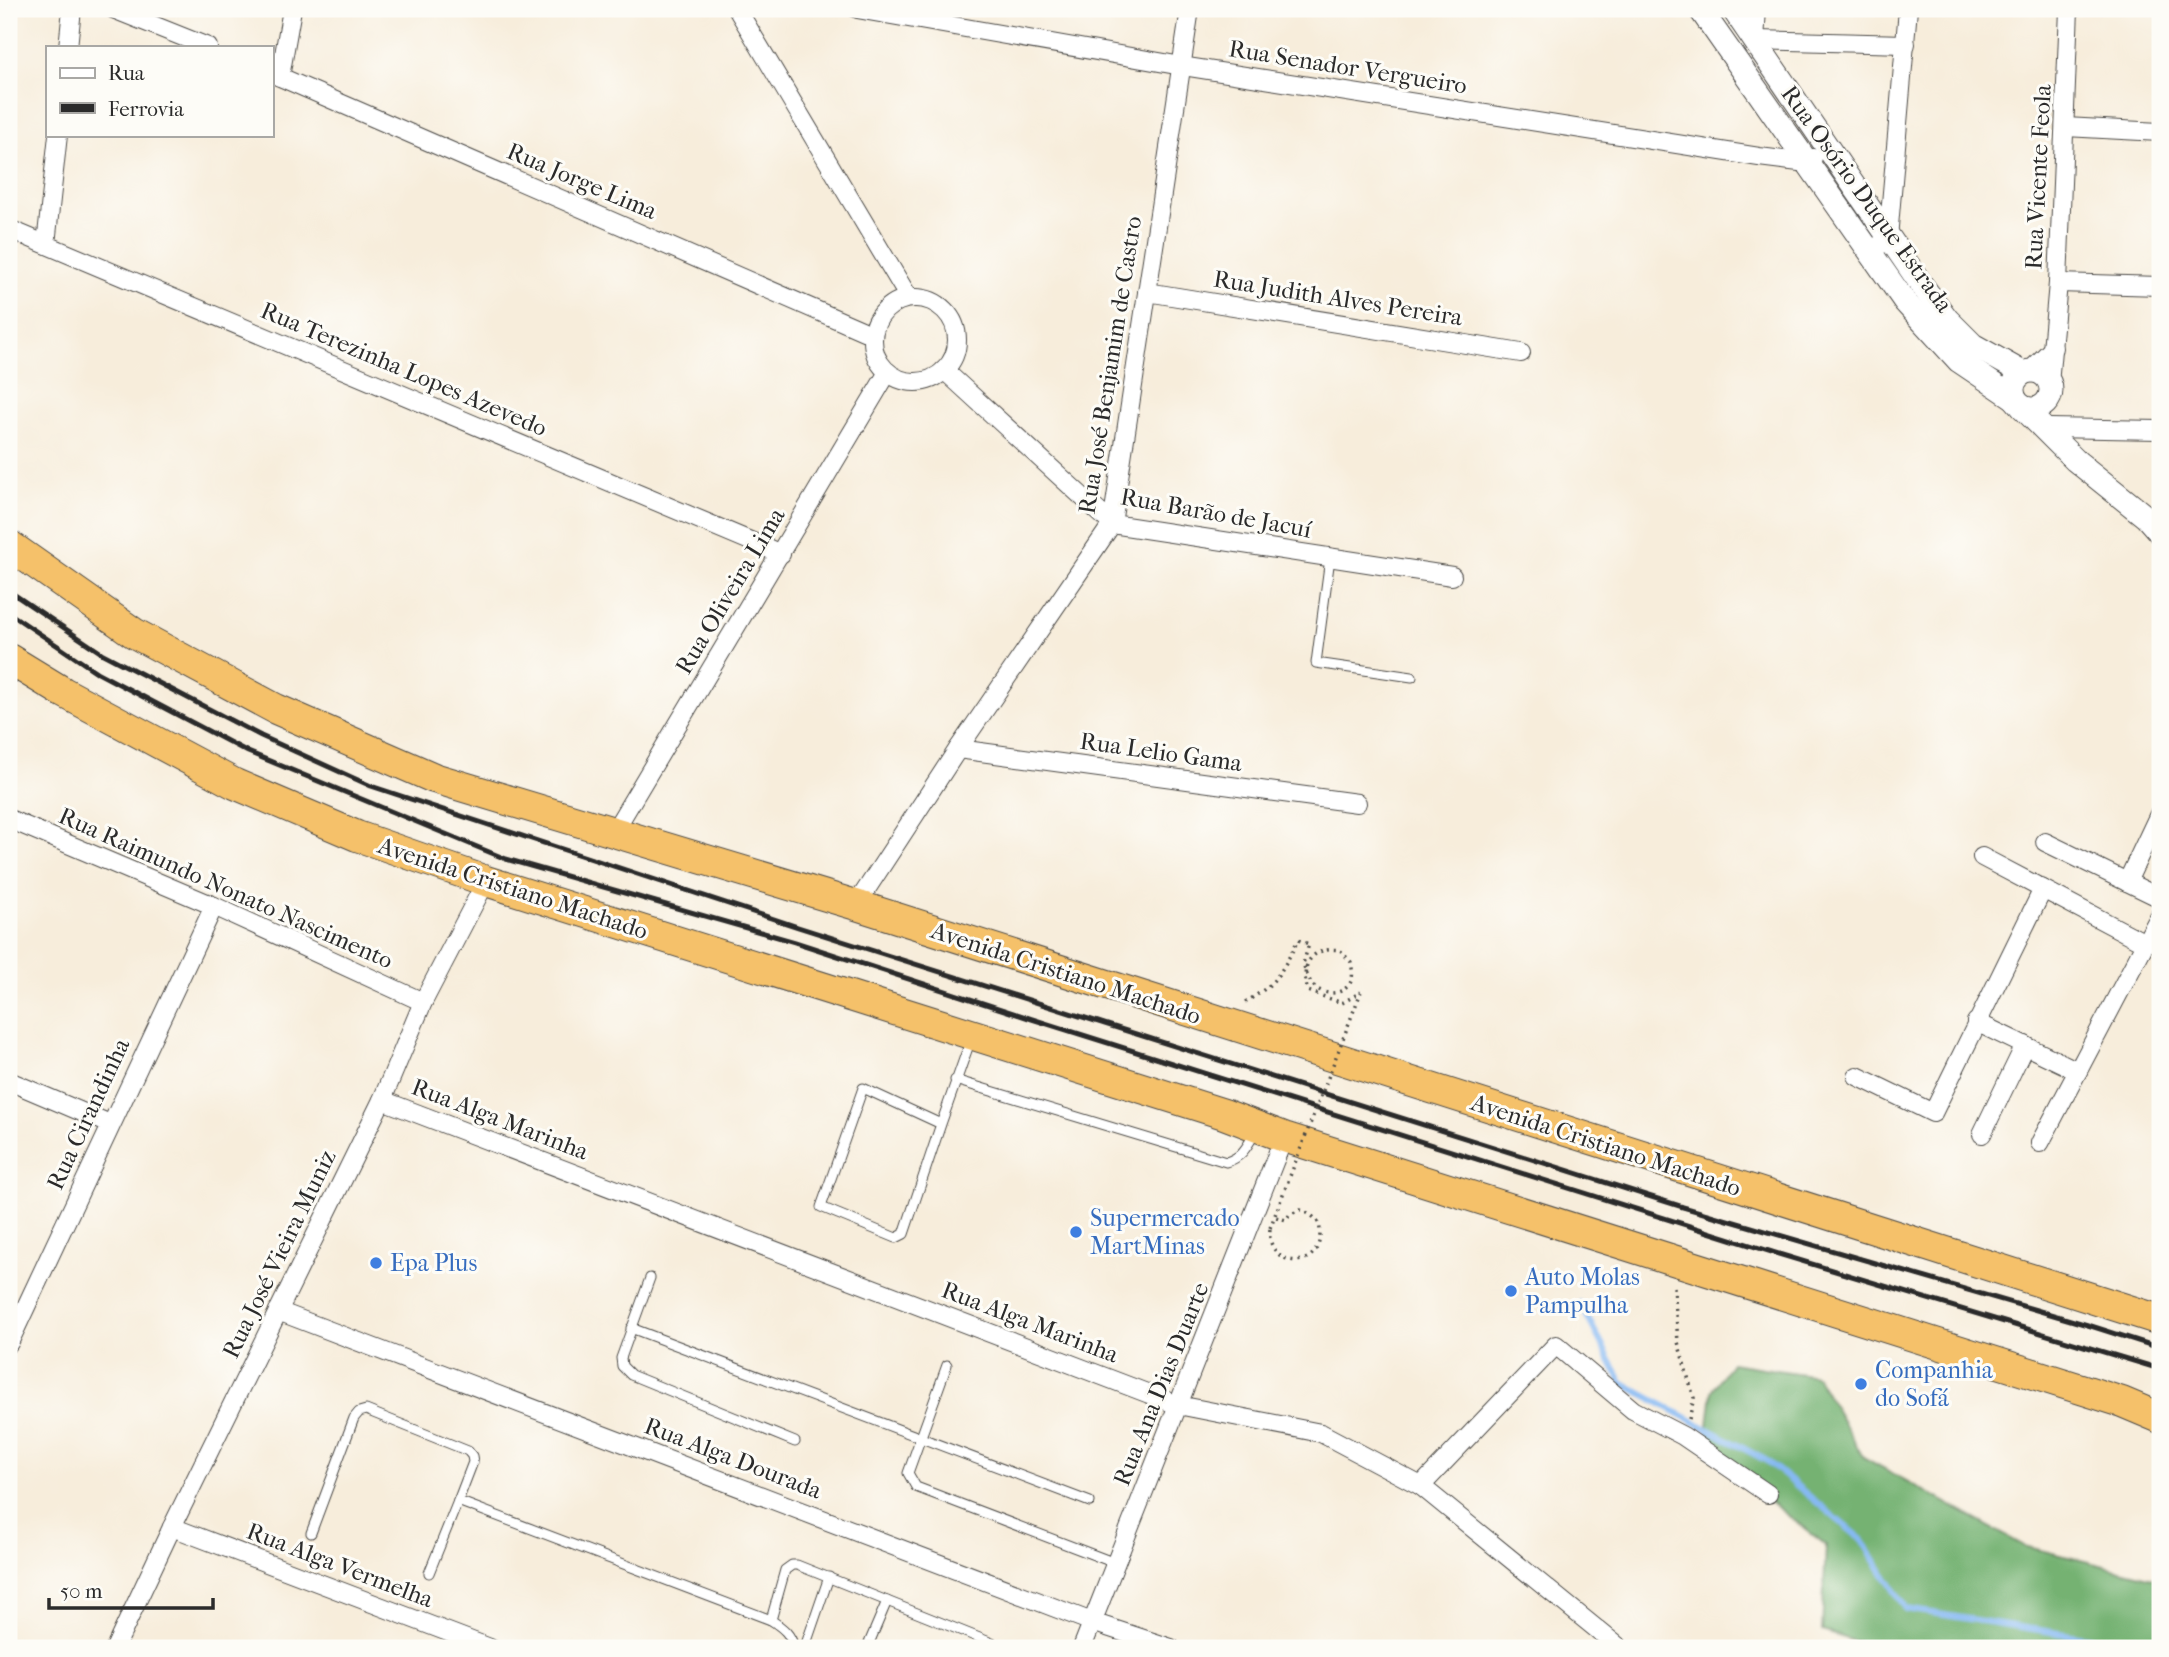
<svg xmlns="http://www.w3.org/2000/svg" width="2169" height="1657" viewBox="0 0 2169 1657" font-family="'IM FELL French Canon',serif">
	<rect width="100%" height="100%" fill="#fdfcf7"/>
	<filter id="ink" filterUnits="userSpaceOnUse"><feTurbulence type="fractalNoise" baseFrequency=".0143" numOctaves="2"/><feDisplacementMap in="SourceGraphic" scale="14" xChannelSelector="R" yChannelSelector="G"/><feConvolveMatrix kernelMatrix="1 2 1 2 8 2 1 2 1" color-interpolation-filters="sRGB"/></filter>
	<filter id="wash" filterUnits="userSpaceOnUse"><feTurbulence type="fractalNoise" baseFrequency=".00686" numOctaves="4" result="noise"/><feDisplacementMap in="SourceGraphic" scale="28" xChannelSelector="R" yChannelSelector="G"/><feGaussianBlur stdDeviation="1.57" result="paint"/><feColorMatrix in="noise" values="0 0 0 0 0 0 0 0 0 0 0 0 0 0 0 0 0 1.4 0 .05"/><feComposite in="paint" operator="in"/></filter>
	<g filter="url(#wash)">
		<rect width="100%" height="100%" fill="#f7eddb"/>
		<path fill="#75b272" stroke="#506e4e" stroke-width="2" d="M1731 1363 1816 1376 1863 1457 2024 1546 2153 1578 2160 1577V1648H1877L1822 1631 1826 1545 1705 1451 1712 1391Z"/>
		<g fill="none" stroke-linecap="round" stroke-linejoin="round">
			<path stroke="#86b9f3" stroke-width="6" d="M1580 1303 1622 1383 1767 1461 1862 1540 1906 1609 2153 1648"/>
		</g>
	</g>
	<g filter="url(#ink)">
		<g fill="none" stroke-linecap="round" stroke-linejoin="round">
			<defs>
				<g id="service">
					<path d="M1262 9H1264"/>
					<path d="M1330 558 1316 663 1412 677"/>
					<path d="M955 1080 1226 1162C1242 1158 1248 1145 1256 1131"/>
					<path d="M941 1124 904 1234 896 1238 821 1207 863 1088 941 1124 971 1039"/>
					<path d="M650 1278 621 1358 622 1366 631 1375 795 1442"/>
					<path d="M631 1328 1090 1502"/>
					<path d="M947 1365 908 1473 916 1487 1115 1563"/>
					<path d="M311 1533 354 1418 359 1412 366 1410 468 1451 472 1456 473 1462 458 1501 771 1620C783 1628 791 1634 794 1648"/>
					<path d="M429 1573 458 1501"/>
					<path d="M771 1620 785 1570 792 1565H797L992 1643 998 1648"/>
					<path d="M806 1644 829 1577"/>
					<path d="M867 1648 887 1601"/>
				</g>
				<g id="minor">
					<path d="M113 9 208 47"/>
					<path d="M737 9 909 298"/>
					<path d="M857 9 1182 66 1759 157 1807 163 1813 158"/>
					<path d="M1757 9 1755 40 1906 44"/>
					<path d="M68 47 72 9"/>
					<path d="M271 73 873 335"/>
					<path d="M280 77 292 9"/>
					<path d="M2065 127 2160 132"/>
					<path d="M9 229 781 554"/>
					<path d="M46 244 58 135"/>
					<path d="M1870 253 1888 238 1908 9"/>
					<path d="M2058 283 2160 286"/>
					<path d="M1147 292 1521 353"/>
					<circle cx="915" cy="340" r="42"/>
					<path d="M944 370 1112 524 1452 576"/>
					<path d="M2030 371 2053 348"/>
					<path d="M2049 383 2058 283 2069 9"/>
					<path d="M2049 428 2160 430"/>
					<path d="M958 749 1357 803"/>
					<path d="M9 819 214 906 423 1002"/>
					<path d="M613 833 888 372"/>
					<path d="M2045 842 2160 898"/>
					<path d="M1982 857 2145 943"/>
					<path d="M2127 882 2160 812"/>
					<path d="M856 905 958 749 1112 524 1190 9"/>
					<path d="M1976 1022 2078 1071"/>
					<path d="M1857 1076 1933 1113 2043 889"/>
					<path d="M9 1081 110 1124"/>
					<path d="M382 1100 1178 1405 1321 1433 1421 1486 1620 1648"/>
					<path d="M1982 1134 2025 1045"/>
					<path d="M2040 1143 2160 915"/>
					<path d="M278 1311 1092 1622 1171 1648"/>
					<path d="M9 1343 214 906"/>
					<path d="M1421 1486 1556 1345 1633 1410 1683 1436 1768 1494"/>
					<path d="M172 1527 490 1648"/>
					<path d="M115 1648 172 1527 382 1100 423 1002 486 881"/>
					<path d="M1082 1648 1284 1137"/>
				</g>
				<g id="tertiary">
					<path d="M1700 9 1905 302 1959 361 2014 398"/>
					<path d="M1733 9 1923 287 1947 319 1973 345 2023 373"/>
					<circle cx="2032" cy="390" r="19"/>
					<path d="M2022 407 2075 460 2146 517 2160 533"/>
				</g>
				<g id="trunk">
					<path d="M9 545 134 633 276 709 434 778 856 905 2160 1320"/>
					<path d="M9 659 63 692 235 784 357 836 486 881 1224 1114 1284 1137 2122 1402 2160 1418"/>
				</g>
			</defs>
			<use href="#service" stroke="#4a4845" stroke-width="11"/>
			<use href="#minor" stroke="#4a4845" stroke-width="20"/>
			<use href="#tertiary" stroke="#4a4845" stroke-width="25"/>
			<use href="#trunk" stroke="#4a4845" stroke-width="32"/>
			<g stroke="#4a4845" stroke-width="3.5" stroke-dasharray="2 5" stroke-linecap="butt">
				<path d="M1245 1002C1276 985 1282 971 1298 940L1309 944 1303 964C1306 971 1308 980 1313 985 1323 997 1346 996 1352 979 1353 974 1352 967 1351 962L1340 950C1312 946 1299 965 1308 991L1342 1003 1361 992"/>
				<path d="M1270 1229C1265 1266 1319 1274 1320 1234 1320 1228 1320 1223 1315 1219 1312 1215 1306 1212 1301 1210L1290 1214 1286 1220 1272 1216"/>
				<path d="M1674 1287 1678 1342 1694 1398 1689 1419"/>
			</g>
			<use href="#service" stroke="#fff" stroke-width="9"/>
			<use href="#minor" stroke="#fff" stroke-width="18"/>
			<use href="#tertiary" stroke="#fff" stroke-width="23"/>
			<use href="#trunk" stroke="#f5c16b" stroke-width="30"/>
			<g stroke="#2b2b2b" stroke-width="5">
				<path d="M9 591 103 654 261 736 371 786 798 927 1683 1207 2091 1326 2160 1348"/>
				<path d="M9 613 98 673 248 752 506 859 795 942 1032 1019 1772 1252 2160 1369"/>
			</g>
			<path stroke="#4a4845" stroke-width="3.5" stroke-dasharray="2 5" stroke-linecap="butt" d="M1270 1228 1361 992"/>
		</g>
	</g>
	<g fill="#3f7fe0" stroke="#fdfcf7" stroke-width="2.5">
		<circle cx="1076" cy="1232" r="7"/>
		<circle cx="376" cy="1263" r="7"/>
		<circle cx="1511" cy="1291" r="7"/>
		<circle cx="1861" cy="1384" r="7"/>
	</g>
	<g text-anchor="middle" stroke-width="6" stroke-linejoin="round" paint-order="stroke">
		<g font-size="24" fill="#2b2b2b" stroke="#fdfcf7">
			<text transform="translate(1348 67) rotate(9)" y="8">Rua Senador Vergueiro</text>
			<text transform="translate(2038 177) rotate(-87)" y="8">Rua Vicente Feola</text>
			<text transform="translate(582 181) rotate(23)" y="8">Rua Jorge Lima</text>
			<text transform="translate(1867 199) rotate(54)" y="8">Rua Osório Duque Estrada</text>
			<text transform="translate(1338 298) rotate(9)" y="8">Rua Judith Alves Pereira</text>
			<text transform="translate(1110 365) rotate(-81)" y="8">Rua José Benjamim de Castro</text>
			<text transform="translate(404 369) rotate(23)" y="8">Rua Terezinha Lopes Azevedo</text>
			<text transform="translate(1216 513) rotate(10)" y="8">Rua Barão de Jacuí</text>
			<text transform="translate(730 591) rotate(-59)" y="8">Rua Oliveira Lima</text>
			<text transform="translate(1161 752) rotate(8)" y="8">Rua Lelio Gama</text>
			<text transform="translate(226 888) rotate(24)" y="8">Rua Raimundo Nonato Nascimento</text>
			<text transform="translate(513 888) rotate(18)" y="8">Avenida Cristiano Machado</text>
			<text transform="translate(1066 973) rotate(18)" y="8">Avenida Cristiano Machado</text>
			<text transform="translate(88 1114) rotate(-65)" y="8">Rua Cirandinha</text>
			<text transform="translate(500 1119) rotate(21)" y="8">Rua Alga Marinha</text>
			<text transform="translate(1606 1145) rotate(18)" y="8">Avenida Cristiano Machado</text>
			<text transform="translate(279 1254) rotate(-64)" y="8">Rua José Vieira Muniz</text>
			<text transform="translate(1030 1322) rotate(21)" y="8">Rua Alga Marinha</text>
			<text transform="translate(1161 1384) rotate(-68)" y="8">Rua Ana Dias Duarte</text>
			<text transform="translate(733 1458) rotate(21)" y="8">Rua Alga Dourada</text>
			<text transform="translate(340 1565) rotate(21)" y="8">Rua Alga Vermelha</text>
		</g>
		<g font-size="24" fill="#366cbe" stroke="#fdfcf7" text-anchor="start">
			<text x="1090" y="1226">Supermercado<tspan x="1090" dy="28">MartMinas</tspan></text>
			<text x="390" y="1271">Epa Plus</text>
			<text x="1525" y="1285">Auto Molas<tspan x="1525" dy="28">Pampulha</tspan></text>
			<text x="1875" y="1378">Companhia<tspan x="1875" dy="28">do Sofá</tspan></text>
		</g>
	</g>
	<rect width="2169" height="1657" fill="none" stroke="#fdfcf7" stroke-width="35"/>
	<rect x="46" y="46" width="228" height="91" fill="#fdfcf7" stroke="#a9a8a5" stroke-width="2"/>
	<rect x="60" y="68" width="35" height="10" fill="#ffffff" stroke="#a9a8a5" stroke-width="2"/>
	<text x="108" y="80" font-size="21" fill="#2b2b2b">Rua</text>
	<rect x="60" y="103" width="35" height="10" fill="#2b2b2b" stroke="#a9a8a5" stroke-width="2"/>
	<text x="108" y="116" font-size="21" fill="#2b2b2b">Ferrovia</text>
	<path d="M49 1598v10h164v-10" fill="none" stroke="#2b2b2b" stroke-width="3.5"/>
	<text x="60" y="1598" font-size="21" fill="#2b2b2b" stroke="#fdfcf7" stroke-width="5" paint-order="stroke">50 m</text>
</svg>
